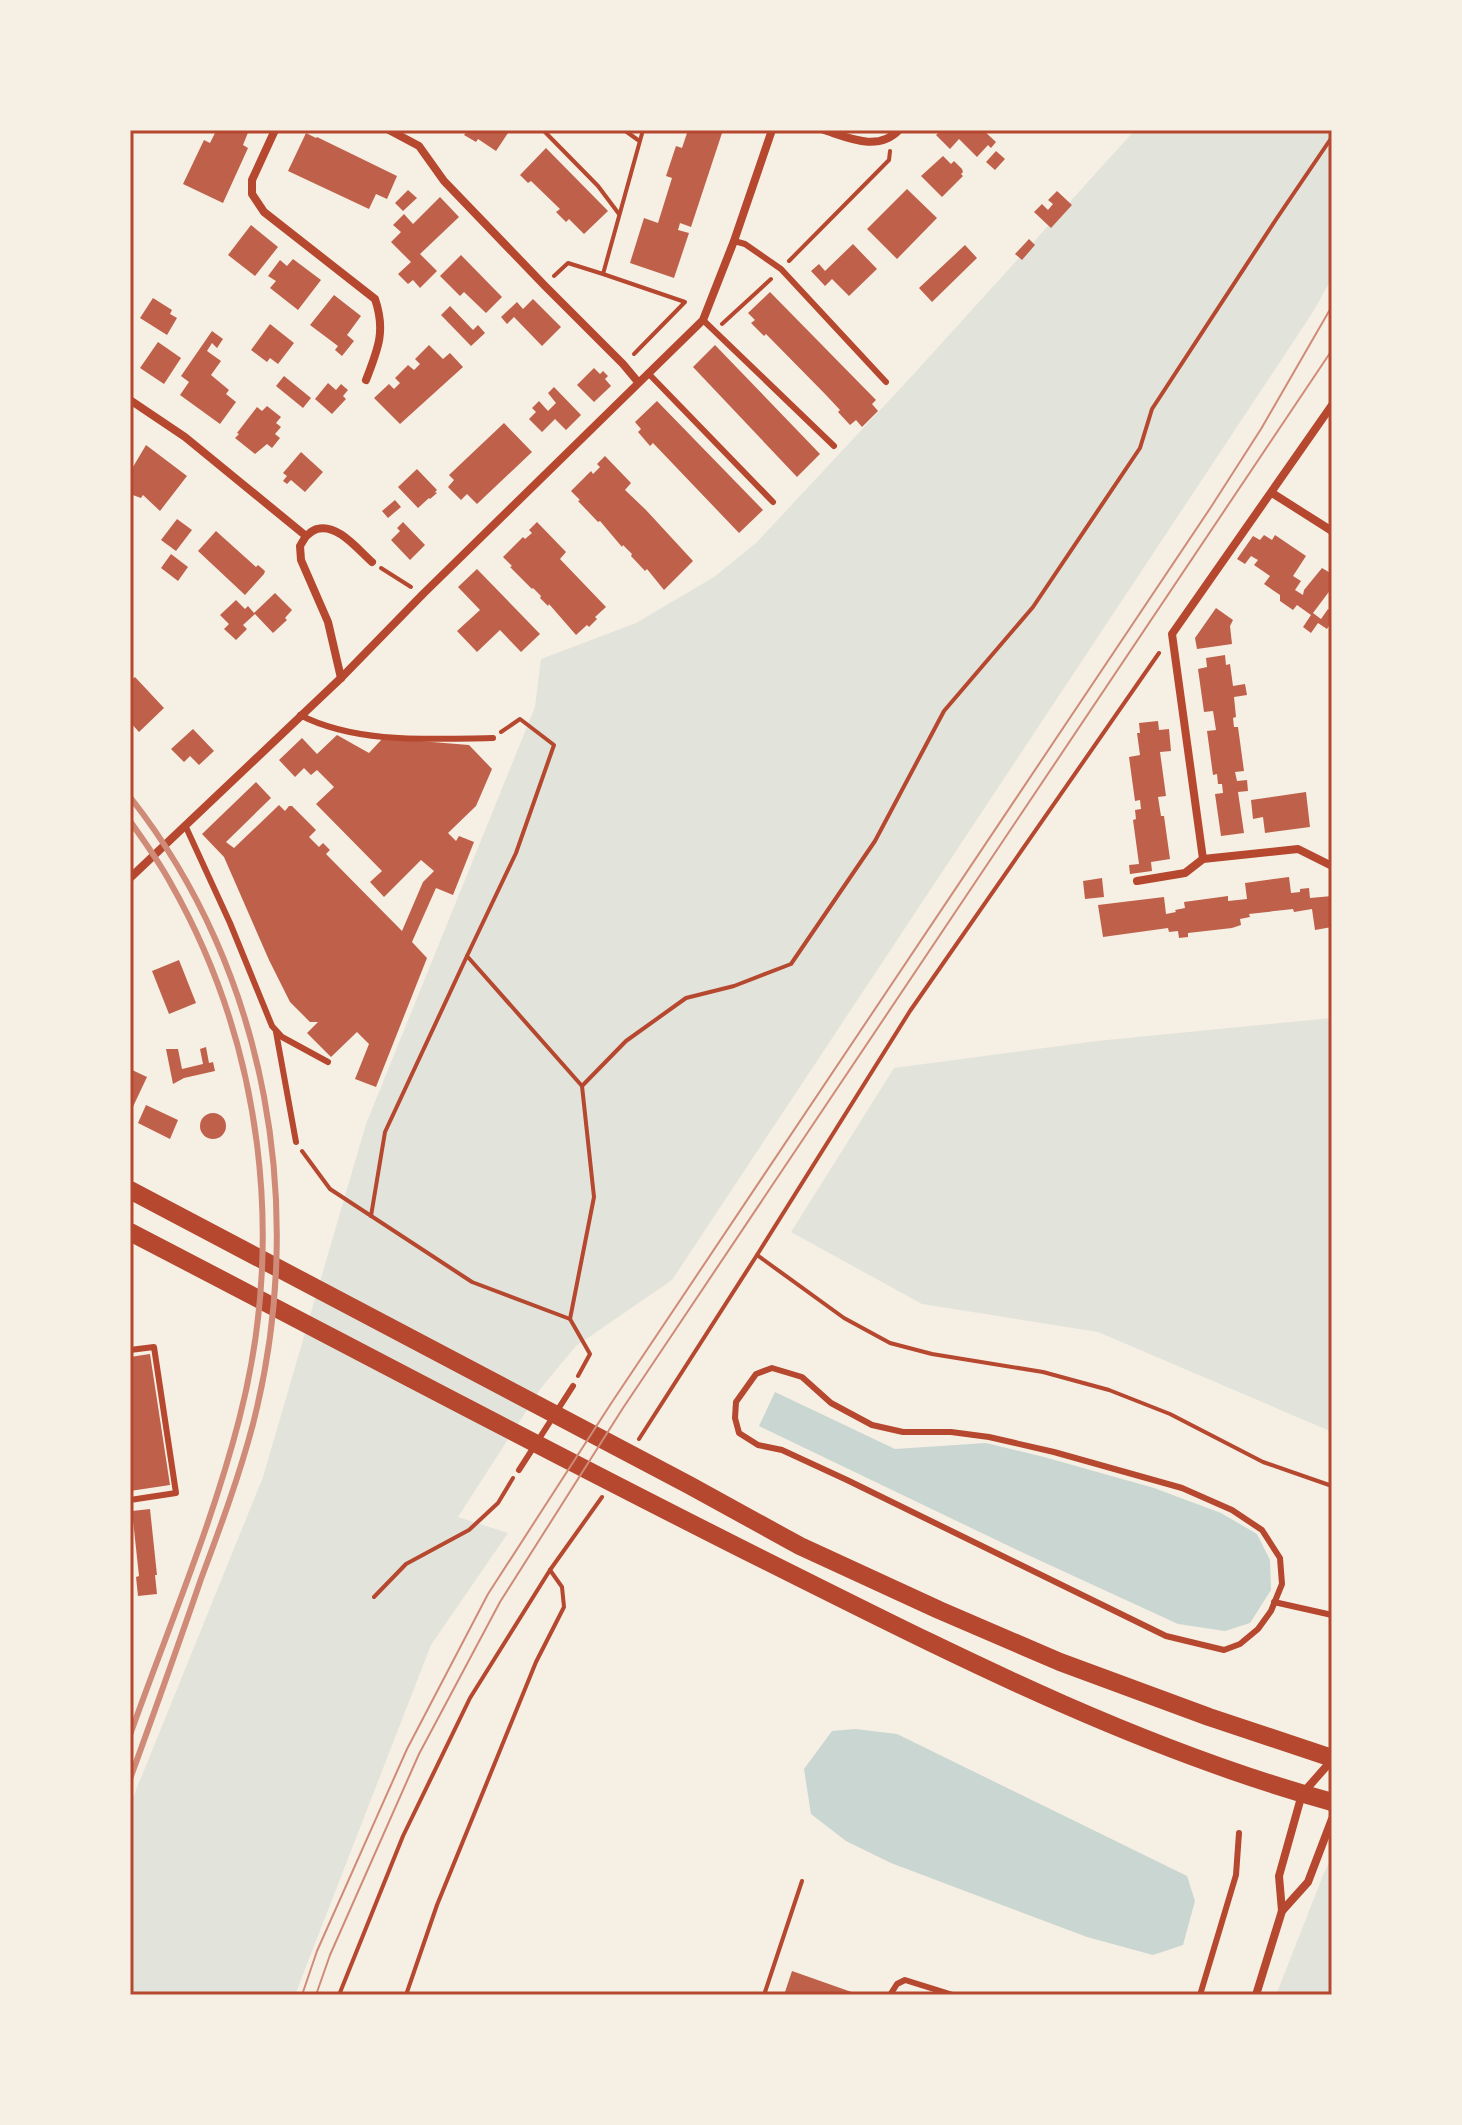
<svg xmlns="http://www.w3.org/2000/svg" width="1462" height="2125" viewBox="0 0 1462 2125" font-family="Arial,sans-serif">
	<rect width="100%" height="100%" fill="#f6efe4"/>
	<g fill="#e2e4dc">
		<path d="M1135 130H1332V278L1313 312 672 1280 576 1346 541 1388 458 1517 508 1533 431 1645 295 1995H130V1805L263 1477 366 1124 535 707 541 659 636 623 714 577 756 543 910 378Z"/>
		<path d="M1332 1018V1432L1098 1332 922 1304 791 1232 894 1068 1097 1041Z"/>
		<path d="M1332 1857V1995H1276L1324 1873Z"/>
	</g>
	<g fill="#c9d6d2">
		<path d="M775 1392 895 1449 986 1443 1044 1457 1154 1488 1221 1513 1257 1534 1270 1560 1271 1590 1250 1623 1225 1631 1178 1624 1015 1549 759 1426Z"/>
		<path d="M855 1729 897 1734 1187 1876 1195 1901 1183 1945 1153 1955 1087 1937 891 1863 846 1841 811 1814 804 1769 832 1731Z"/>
	</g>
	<g fill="#bf614a">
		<path d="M208 130H249L243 145 248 148 223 203 183 184 204 140 210 143 215 133Z"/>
		<path d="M468 130H510L496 151 478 139 476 142 464 135Z"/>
		<path d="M688 130H723L691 227 680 223 678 230 689 233 674 278 630 263 644 218 658 223 672 178 666 176 676 146 682 148Z"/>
		<path d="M941 130H962L965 133 968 130H983L996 142 991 148 988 145 977 157 959 139 950 149 936 135Z"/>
		<path d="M306 133 316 138 317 137 397 176 387 199 376 194 369 209 288 171Z"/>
		<path d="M546 148 608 211 584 234 569 219 566 222 556 212 560 209 531 181 528 183 520 175Z"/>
		<path d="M996 151 1005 159 995 170 986 162Z"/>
		<path d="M943 156 951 164 954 161 962 169 963 172 961 174 963 176 942 197 921 176Z"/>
		<path d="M907 189 937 218 897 259 867 229Z"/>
		<path d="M408 190 417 198 403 211 395 203Z"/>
		<path d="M1057 191 1072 205 1051 228 1034 212 1042 204 1048 210 1053 204 1048 200Z"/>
		<path d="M440 197 459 217 420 254 437 271 420 288 413 280 408 284 398 274 411 262 391 242 401 232 393 225 404 214 413 224Z"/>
		<path d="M251 225 278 247 255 276 228 255Z"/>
		<path d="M1029 239 1035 245 1022 260 1015 254Z"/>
		<path d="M853 244 877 269 849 296 832 279 825 286 811 271 819 264 825 271Z"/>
		<path d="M965 245 977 258 932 302 919 288Z"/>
		<path d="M461 255 502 297 486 313 464 292 460 296 440 276Z"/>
		<path d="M293 259 321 280 298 310 270 288 276 281 268 276 280 260 287 266Z"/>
		<path d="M770 292 876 400 872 404 878 411 862 427 856 420 850 425 838 412 840 410 826 395 766 334 764 336 751 323 755 320 748 313Z"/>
		<path d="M334 295 361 316 347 335 354 341 342 356 335 350 338 346 310 325Z"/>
		<path d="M153 298 172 310 170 314 177 318 167 335 140 318Z"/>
		<path d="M533 299 561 327 542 346 514 317 507 324 501 317 517 302 523 309Z"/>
		<path d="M450 306 473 330 478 325 485 333 471 346 441 315Z"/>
		<path d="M270 324 294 343 278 364 270 358 267 362 251 350Z"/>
		<path d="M212 331 223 339 217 348 212 343 207 351 221 361 211 375 229 390 226 394 236 402 220 424 180 395 189 382 181 376Z"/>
		<path d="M158 342 181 358 164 384 140 368Z"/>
		<path d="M429 345 443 359 450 353 463 367 400 424 374 398 389 384 394 389 400 383 395 378 408 365 414 370 420 364 415 359Z"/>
		<path d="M715 345 820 454 797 477 693 367Z"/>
		<path d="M594 368 600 374 603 371 608 376 605 379 611 386 594 402 577 385Z"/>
		<path d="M284 376 311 398 303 408 276 386Z"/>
		<path d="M328 383 336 390 341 384 348 390 343 396 346 399 332 414 315 399Z"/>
		<path d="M554 387 581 415 566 430 555 419 542 432 529 419 536 412 532 408 539 401 548 411 556 403 548 393Z"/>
		<path d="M657 401 763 510 739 533 653 443 650 446 638 432 641 429 635 422Z"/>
		<path d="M267 406 281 417 276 423 281 427 275 434 280 438 272 448 267 444 255 454 235 438 239 434 237 433 257 407 262 411Z"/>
		<path d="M504 423 532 452 477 504 467 494 461 500 448 487 454 480 449 475Z"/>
		<path d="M146 445 187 476 160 511 143 495 141 498 130 494V472Z"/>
		<path d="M301 452 323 472 305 492 291 480 287 484 283 481 287 476 283 473Z"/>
		<path d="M605 456 631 483 625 490 646 510 693 561 664 590 647 569 645 571 631 556 632 554 623 545 622 547 600 521 598 522 578 501 580 500 571 491 591 471 593 474 600 467 597 464Z"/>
		<path d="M417 469 437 490 435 492 437 493 430 499 429 498 418 508 398 487Z"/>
		<path d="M395 500 401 507 388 518 382 511Z"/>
		<path d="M177 519 192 530 176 551 161 540Z"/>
		<path d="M403 522 425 545 410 560 391 540 400 531 397 528Z"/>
		<path d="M537 522 566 552 560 559 606 607 595 617 597 619 589 627 587 625 576 635 549 604 548 606 540 598 541 596 533 588 532 589 510 567 512 566 503 557 523 537 525 539 532 533 529 530Z"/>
		<path d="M216 531 256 567 258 565 265 571 264 574 245 595 198 551Z"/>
		<path d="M1264 535 1272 540 1275 535 1306 556 1293 576 1301 581 1295 590 1303 595 1304 590 1322 568 1332 574 1331 589 1313 613 1321 619 1328 609 1332 612V621L1327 629 1318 623 1311 633 1303 627 1311 615 1297 605 1293 610 1280 601V595L1264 584 1270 576 1254 565 1258 560 1251 556 1245 564 1237 559 1253 536 1260 540Z"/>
		<path d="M171 554 188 567 178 581 161 568Z"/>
		<path d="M477 569 540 634 521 652 500 630 477 652 457 631 480 610 458 587Z"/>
		<path d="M275 593 292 610 285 618 287 620 273 633 255 614 243 625 247 629 236 640 224 629 229 624 220 615 236 600 245 609 248 606 254 613Z"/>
		<path d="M1216 608 1233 620 1230 626 1232 644 1197 649 1195 638Z"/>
		<path d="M1225 655 1226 665 1230 664 1233 686 1245 684 1247 695 1234 697 1236 717 1233 718 1234 727H1238L1244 771 1235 772 1237 781 1247 780 1248 791 1238 792 1244 833 1221 836 1215 794 1223 793 1222 784H1218L1217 774 1213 775 1207 731 1216 730 1213 711 1204 712 1198 669 1207 667 1206 658Z"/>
		<path d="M135 677 164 708 139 732 130 722V681Z"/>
		<path d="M1158 721 1159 730 1169 729 1171 751 1160 752 1166 796 1158 797 1161 816H1164L1170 859 1151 862 1152 871 1130 874 1129 865 1139 864 1133 820 1136 819 1135 810 1141 809 1140 800 1135 801 1129 757 1140 755 1137 733H1140L1139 723Z"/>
		<path d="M193 729 214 751 199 765 190 756 184 762 171 749Z"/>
		<path d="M337 735 369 753 383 738 469 745 492 769 476 806 448 833 456 841 459 836 474 842 453 895 436 888 412 942 427 958 376 1087 355 1079 369 1044 357 1032 331 1057 307 1033 318 1022H310L290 1002 269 960 224 857 202 834 256 782 271 798 226 842 234 848 279 805 285 811 289 806H292L316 830 309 837 319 847 323 843 330 850 326 854 402 931 423 882 434 871 421 860 384 897 370 882 382 871 316 804 334 787 317 770 311 775 304 768 295 777 279 760 302 738 317 754Z"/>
		<path d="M1306 792 1310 827 1265 833 1263 817 1253 819 1251 800Z"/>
		<path d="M1289 877 1291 893 1300 892V889L1309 888 1310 898 1332 896V927L1315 930 1312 909 1294 912 1293 909 1249 914 1250 917 1240 919 1241 925 1232 928 1188 933V937L1179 938 1178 931 1169 932 1168 928 1103 937 1098 905 1164 897 1166 914 1176 912 1175 910 1185 908 1184 902 1228 896V901L1247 899 1245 883Z"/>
		<path d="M1102 878 1104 897 1085 899 1083 881Z"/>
		<path d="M179 960 196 1003 169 1014 152 971Z"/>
		<path d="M206 1047 209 1063 213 1062 215 1071 184 1078 173 1084 166 1049H178L182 1069 203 1064 200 1049Z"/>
		<path d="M130 1069 147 1077 130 1113Z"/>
		<path d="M146 1105 178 1120 170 1139 138 1123Z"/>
		<circle cx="213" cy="1126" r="13"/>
		<path d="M150 1354 170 1485 130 1491V1357Z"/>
		<path d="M150 1509 157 1575H155L157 1594 138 1596 136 1577 139 1576 132 1511Z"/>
		<path d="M792 1971 860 1995H784Z"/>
	</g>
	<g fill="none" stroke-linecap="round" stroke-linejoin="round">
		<g stroke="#b5482f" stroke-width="4">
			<path d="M543 130 598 186 619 214"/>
			<path d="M624 130 638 140"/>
			<path d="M789 261 889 160 890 151"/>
			<path d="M603 274 685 302 634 354"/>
			<path d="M554 276 568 263 603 274 643 130"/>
			<path d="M722 324 771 279"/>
			<path d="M381 568 411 587"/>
			<path d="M501 732 520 719 554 745 516 853 467 956 582 1086 594 1197 570 1319"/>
			<path d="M582 1086 626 1041 686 998 734 986 791 964 875 841 944 711 1033 607 1140 448 1152 409 1277 218 1332 137"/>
			<path d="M302 1151 330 1189 472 1282 570 1319 590 1354 578 1376"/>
			<path d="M371 1216 385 1132 467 956"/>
			<path d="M757 1255 844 1318 890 1343 932 1354 1043 1372 1109 1390 1170 1414 1263 1462 1332 1486"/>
			<path d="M639 1439 757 1255 910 1011 1159 653"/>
			<path d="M374 1597 406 1564 469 1530 498 1503 513 1478"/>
			<path d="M339 1995 403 1836 470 1698 550 1570 602 1497"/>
			<path d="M406 1995 437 1905 536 1662 564 1607 562 1587 550 1570"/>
			<path d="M764 1995 802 1881"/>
		</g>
		<g stroke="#b5482f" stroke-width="6">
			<path d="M734 241 745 244 781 269 886 382"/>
			<path d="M703 320 834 446"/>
			<path d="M648 373 773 502"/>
			<path d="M300 715C356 744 430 739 493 738"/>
			<path d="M185 825 230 923 272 1026 282 1037 328 1062"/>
			<path d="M276 1032 296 1142"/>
			<path d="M130 1350 154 1347 176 1493 130 1500"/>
			<path d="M772 1368 802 1377 831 1403 872 1425 903 1432H951L989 1437 1054 1452 1182 1488 1232 1510 1262 1530 1280 1558 1282 1584 1271 1611 1258 1629 1240 1644 1224 1650 1166 1636 847 1480 782 1450 758 1445 739 1433 735 1418 736 1402 756 1374Z"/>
			<path d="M519 1470 573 1386"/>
			<path d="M1274 1602 1332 1615"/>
			<path d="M890 1995 897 1984 905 1980 953 1995"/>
			<path d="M1200 1995 1236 1875 1239 1833"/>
		</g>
		<g stroke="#b5482f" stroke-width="8">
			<path d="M275 130 252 180V194L264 212 375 299C386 331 378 349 366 380"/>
			<path d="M389 130 419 146 444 181 545 286 623 364 638 382"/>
			<path d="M824 130C849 138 878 152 899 130"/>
			<path d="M130 400 185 437 306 536 300 546 301 560 328 622 341 678"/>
			<path d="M1272 493 1332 531"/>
			<path d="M306 536C310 533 313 530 317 529 338 523 359 551 372 562"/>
			<path d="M1203 859 1172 634 1332 405"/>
			<path d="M130 878 341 678 423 594 703 320 734 241 772 130"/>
			<path d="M1137 881 1185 873 1203 859 1298 849 1332 866"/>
			<path d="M1282 1911 1308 1882 1332 1819"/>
			<path d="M1256 1995 1282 1911 1279 1876 1302 1794 1332 1760"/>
		</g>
		<g stroke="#b5482f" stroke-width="18">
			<path d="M130 1190 689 1485 800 1546 939 1610 1060 1662 1209 1717 1332 1758"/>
			<path d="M130 1232C354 1348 576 1467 802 1579 974 1665 1147 1751 1332 1802"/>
		</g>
		<g stroke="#cf8b77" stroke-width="2">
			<path d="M302 1995 317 1951 407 1749 488 1594 612 1402 1211 507 1261 429 1332 306"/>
			<path d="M316 1995 330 1955 419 1754 500 1602 623 1408 1332 350"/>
		</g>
		<g stroke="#cf8b77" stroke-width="6">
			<path d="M130 797C268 972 308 1210 253 1424 239 1477 220 1528 201 1579 178 1646 154 1713 130 1779"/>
			<path d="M130 821C144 841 158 860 170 882 263 1045 286 1239 239 1420 211 1528 167 1631 130 1735"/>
		</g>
	</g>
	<rect width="1462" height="2125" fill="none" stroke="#f6efe4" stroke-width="264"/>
	<rect x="132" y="132" width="1198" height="1861" fill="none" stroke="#b5482f" stroke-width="3"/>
</svg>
